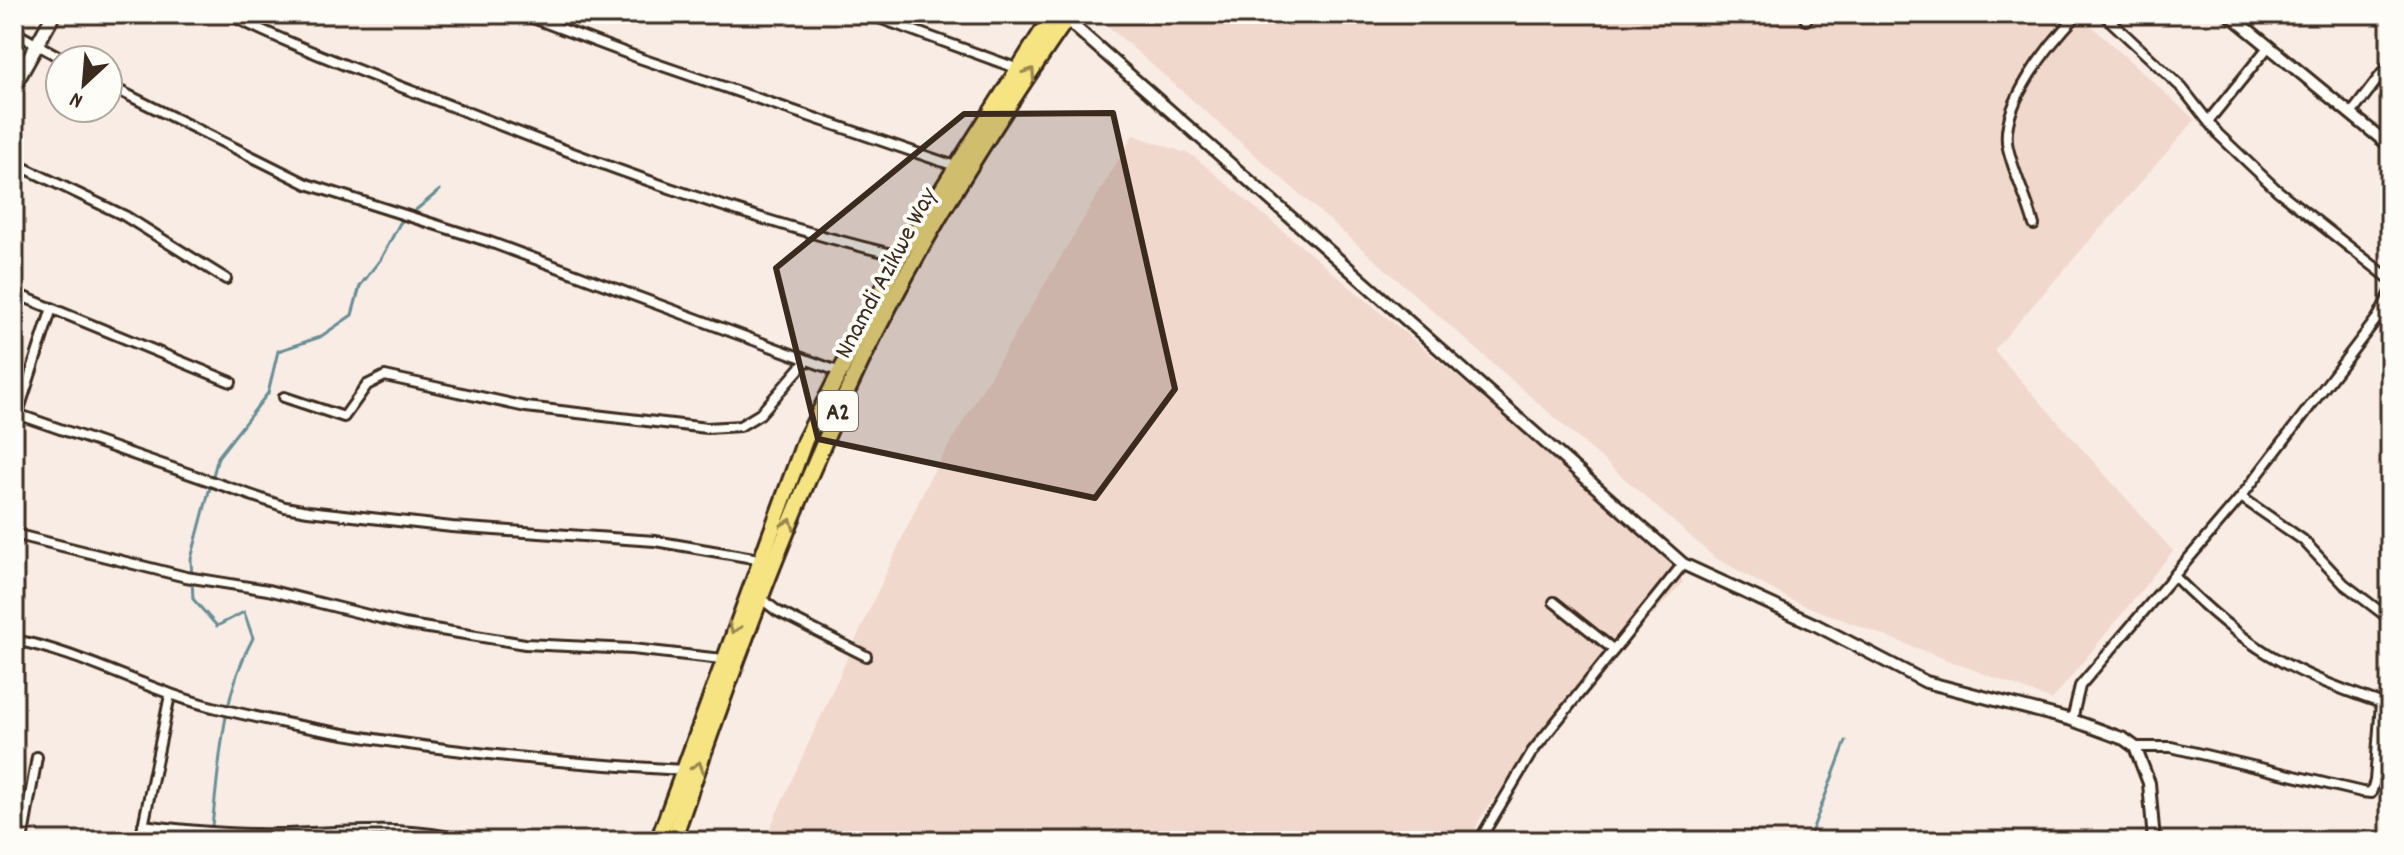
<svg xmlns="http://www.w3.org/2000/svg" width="2404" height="855" viewBox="0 0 2404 855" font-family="Dekko,sans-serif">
	<rect width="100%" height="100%" fill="#f8ece4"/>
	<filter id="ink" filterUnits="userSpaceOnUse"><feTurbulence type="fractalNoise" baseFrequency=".0125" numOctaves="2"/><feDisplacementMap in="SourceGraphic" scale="16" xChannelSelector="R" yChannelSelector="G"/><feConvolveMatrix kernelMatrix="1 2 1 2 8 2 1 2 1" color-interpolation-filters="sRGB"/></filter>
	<g filter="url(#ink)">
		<g fill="#f1d8cd">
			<path d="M1094 14H2078L2195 120 1994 350 2173 551 2052 700 1791 600 1714 557Z"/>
			<path d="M1133 135 1192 155 1664 549 1683 582 1528 751 1479 820 1471 841H764L929 479Z"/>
		</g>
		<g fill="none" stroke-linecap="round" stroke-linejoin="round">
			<g stroke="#678e95" stroke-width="3">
				<path d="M210 841C220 772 219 700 253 638L244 612 217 626 193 599 191 559 218 457 268 393 278 351 320 337 352 315 360 286 380 260 400 223 440 190"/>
				<path d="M1808 841 1846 741"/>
			</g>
			<defs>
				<g id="minor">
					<path d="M228 14C306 53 388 81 469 113 611 169 752 221 900 256"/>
					<path d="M522 14 642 59 955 166"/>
					<path d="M868 14 1016 68"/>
					<path d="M2103 14 2182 88 2218 134 2277 190 2390 279"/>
					<path d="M1806 20 1811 14"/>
					<path d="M14 32 65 60"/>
					<path d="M108 85 307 184 487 241 840 372"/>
					<path d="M2351 114 2390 63"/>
					<path d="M2209 120 2269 46"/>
					<path d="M14 163 125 216 226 279"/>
					<path d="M2034 225C2027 199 2014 174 2008 148 1998 106 2051 42 2078 14"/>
					<path d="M14 293 231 382"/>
					<path d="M2378 317 2390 326"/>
					<path d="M284 397 344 417 367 385 385 376 526 407 707 428 740 426 760 414 807 360"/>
					<path d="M14 413 285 507 308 511 452 527 655 541 759 559"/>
					<path d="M14 425 52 308"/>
					<path d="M2241 497 2303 540 2344 584 2390 619"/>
					<path d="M14 534 186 577 268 590 404 624 525 644 632 649 722 659"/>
					<path d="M759 597 777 611 866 656"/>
					<path d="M1554 602 1614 650"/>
					<path d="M14 640C85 653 150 693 221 709 372 745 528 761 683 770"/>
					<path d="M2072 720 2080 686 2241 497 2378 317 2390 294"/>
					<path d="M2135 747H2171L2362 792 2371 793 2375 781 2381 703C2285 670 2246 648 2174 576"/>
					<path d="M143 825C188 831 233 835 279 834 344 833 404 824 468 841"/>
					<path d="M22 841 37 757"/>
					<path d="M140 841 170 695"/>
					<path d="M1479 841 1532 752 1683 564"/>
				</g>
				<g id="tertiary">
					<path d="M2229 14 2390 146"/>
					<path d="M1066 19 1683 564 1816 625 1926 682 2072 720 2124 739 2135 747 2149 783 2154 841"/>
				</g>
				<path id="secondary" d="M14 86 54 14"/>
				<g id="trunk">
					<path d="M658 841 805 440 900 256 1053 14"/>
					<path d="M673 841C729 678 787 517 861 362 920 240 993 125 1070 14"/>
				</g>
			</defs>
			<use href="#minor" stroke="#3b2a1e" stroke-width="14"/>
			<use href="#tertiary" stroke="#3b2a1e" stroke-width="16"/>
			<use href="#secondary" stroke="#3b2a1e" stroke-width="18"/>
			<use href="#trunk" stroke="#3b2a1e" stroke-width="20"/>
			<use href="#minor" stroke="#fdfcf7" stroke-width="8"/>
			<use href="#tertiary" stroke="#fdfcf7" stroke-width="10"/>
			<use href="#secondary" stroke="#fdfcf7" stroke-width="12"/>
			<use href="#trunk" stroke="#f6e381" stroke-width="14"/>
			<defs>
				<path id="rail" d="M14 26 20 14"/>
			</defs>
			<use href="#rail" stroke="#3b2a1e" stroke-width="6"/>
			<use href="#rail" stroke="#fdfcf7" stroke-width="3" stroke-dasharray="9" stroke-linecap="butt"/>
		</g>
		<defs><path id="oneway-chevron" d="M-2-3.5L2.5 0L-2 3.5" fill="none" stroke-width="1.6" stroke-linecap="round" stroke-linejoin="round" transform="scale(2)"/></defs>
		<g stroke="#988650">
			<use href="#oneway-chevron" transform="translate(1030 73) rotate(-56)"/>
			<use href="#oneway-chevron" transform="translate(789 524) rotate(-68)"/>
			<use href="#oneway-chevron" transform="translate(734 628) rotate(110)"/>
			<use href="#oneway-chevron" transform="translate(698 767) rotate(-71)"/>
		</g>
	</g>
	<path fill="#3b2a1e" fill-opacity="0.2" stroke="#3b2a1e" stroke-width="6" stroke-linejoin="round" d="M1113 113 1175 389 1095 498 818 439 776 268 964 114Z"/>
	<g text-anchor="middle" stroke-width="8" stroke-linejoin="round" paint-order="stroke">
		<rect fill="#fdfcf7" stroke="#75695f" stroke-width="2" x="818" y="391" width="40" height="40" rx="6"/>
		<g font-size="24" font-weight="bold" fill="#3b2a1e">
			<text x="838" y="419">A2</text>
		</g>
		<g font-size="26" fill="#3b2a1e" stroke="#fdfcf7">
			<text transform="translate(884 272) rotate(-62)" y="9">Nnamdi Azikwe Way</text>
		</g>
	</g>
	<rect width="2404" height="855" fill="none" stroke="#fdfcf7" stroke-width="48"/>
	<rect x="24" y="24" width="2356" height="807" fill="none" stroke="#3b2a1e" stroke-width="3" filter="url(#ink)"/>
	<g transform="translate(84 84) rotate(206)"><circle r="38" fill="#fdfcf7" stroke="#afa8a0" stroke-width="2"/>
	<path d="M0-6L14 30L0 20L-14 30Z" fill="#3b2a1e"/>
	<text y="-12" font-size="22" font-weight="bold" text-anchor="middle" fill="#3b2a1e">N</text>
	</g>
</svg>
